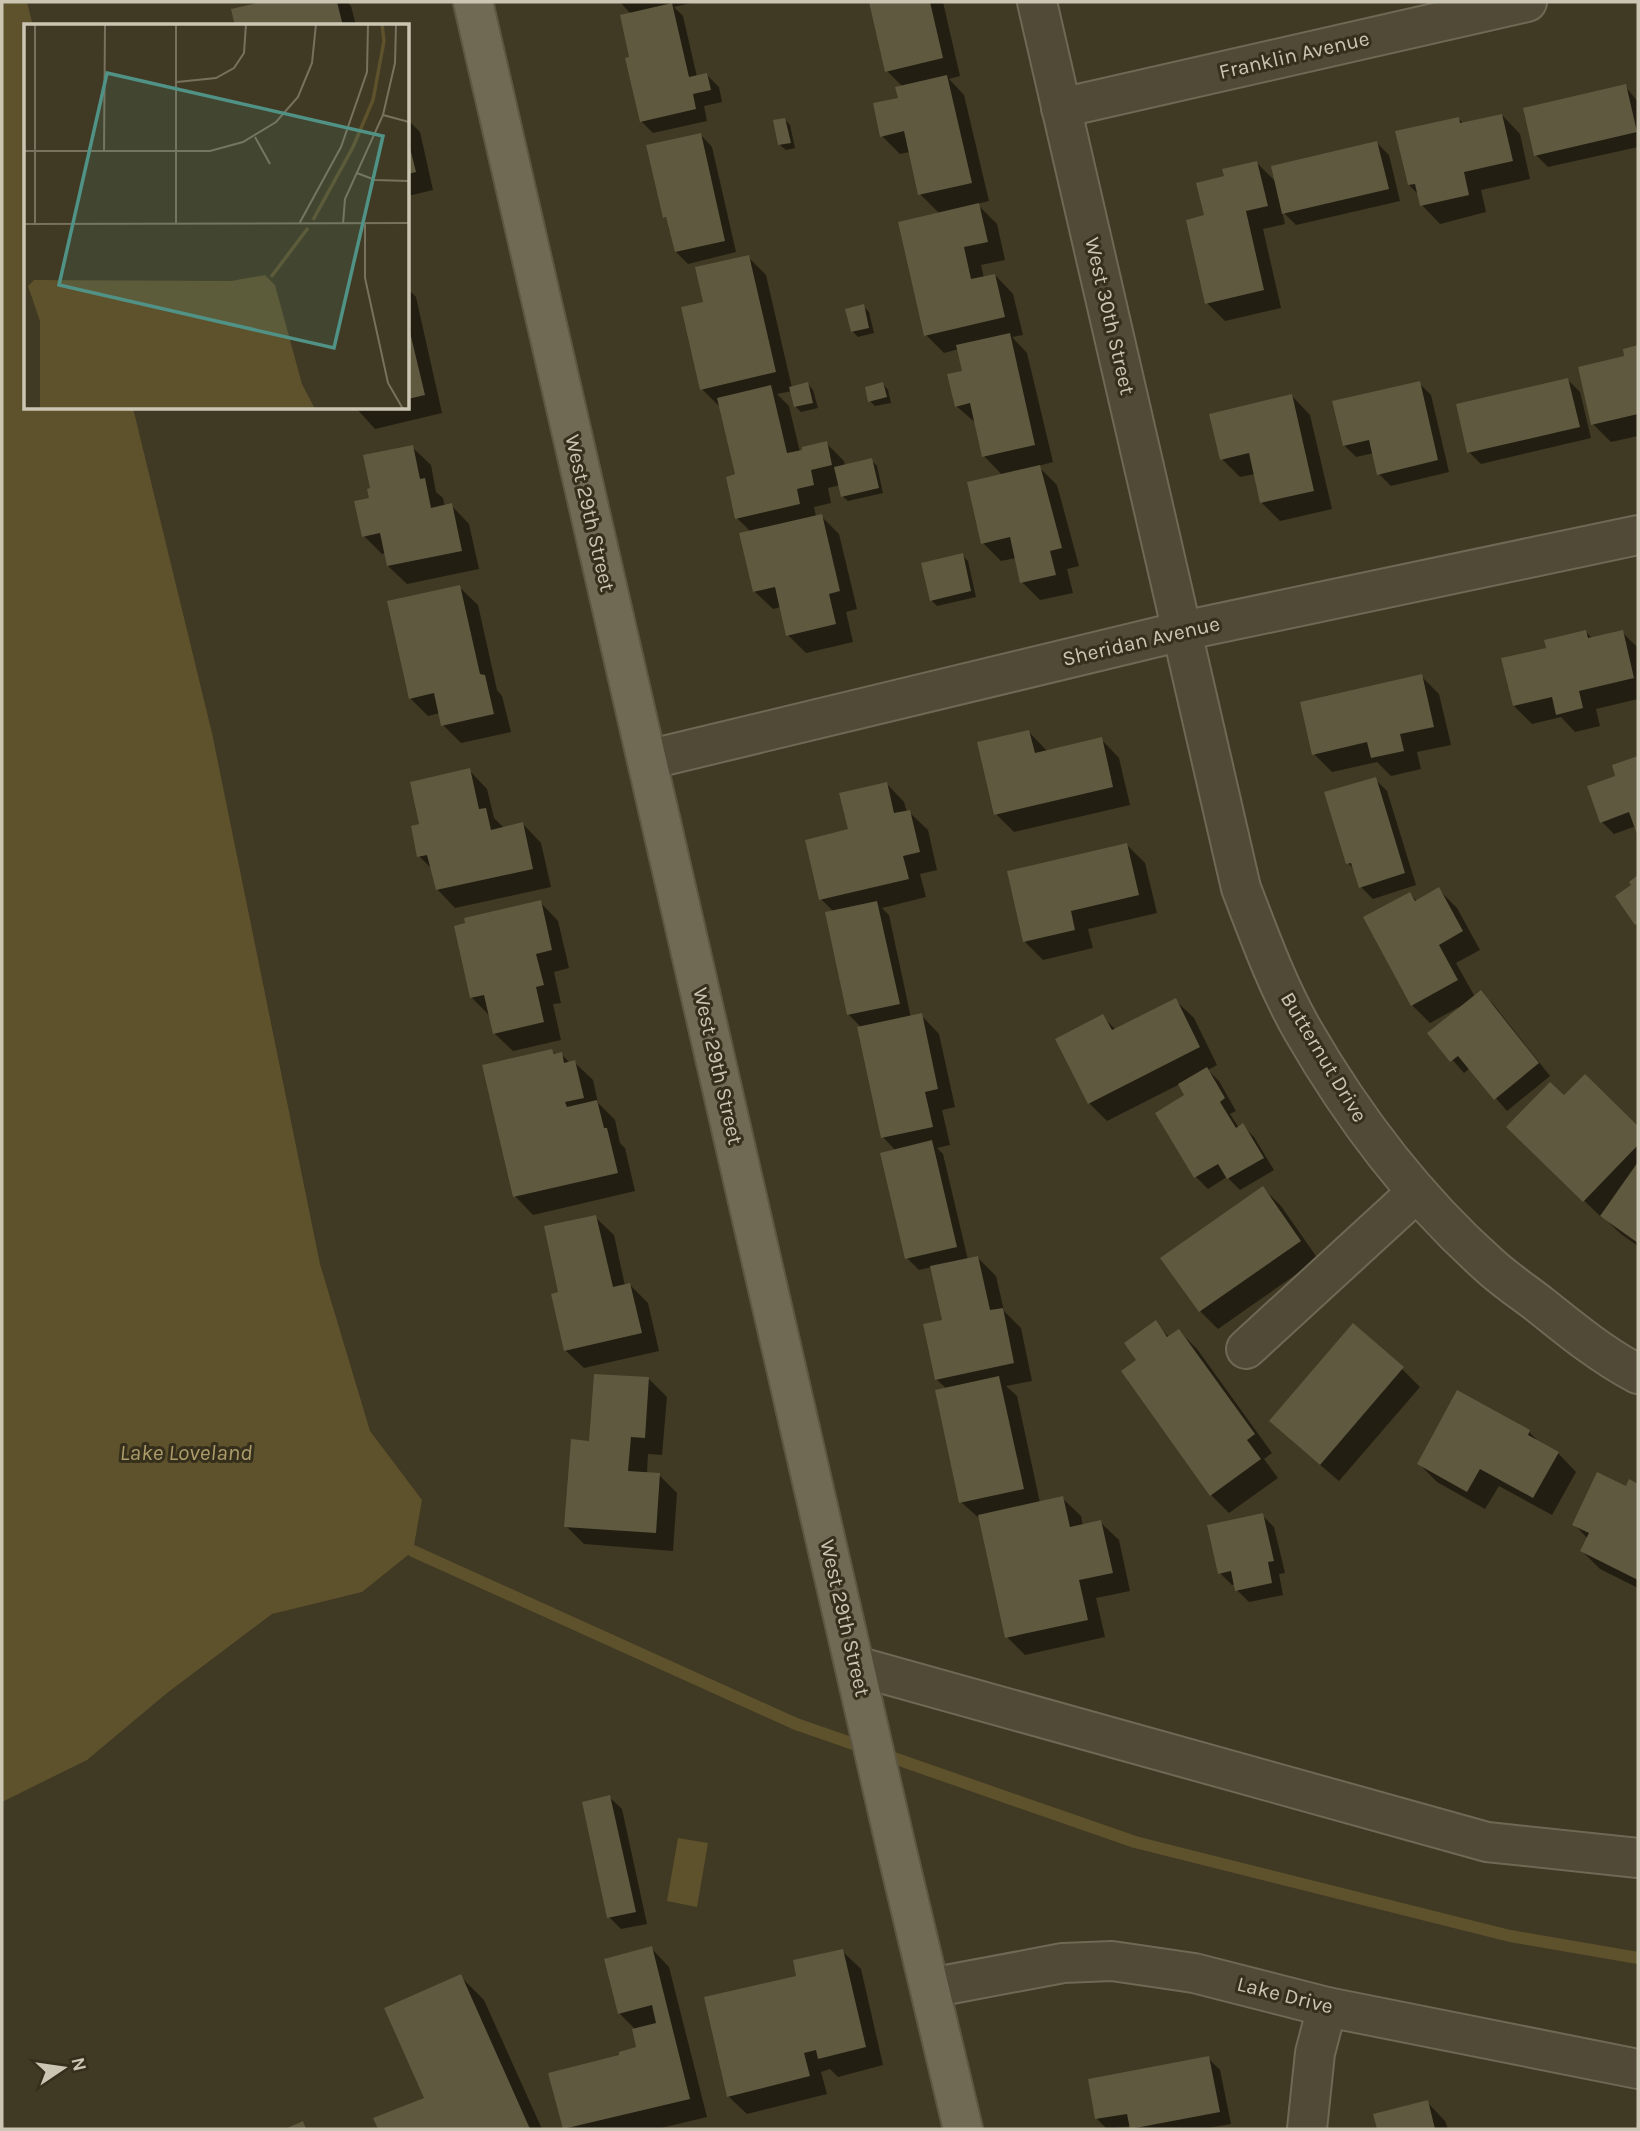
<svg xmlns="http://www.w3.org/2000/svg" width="1640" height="2131" viewBox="0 0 1640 2131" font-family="Karla,sans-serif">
	<rect width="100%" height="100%" fill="#403923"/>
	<g fill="#5e522d">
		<path d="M2 2H27L33 26H26V408H133L212 733 320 1264 370 1431 422 1500 413 1551 362 1592 272 1614 167 1693 87 1760 2 1802Z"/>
		<path d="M678 1838 708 1843 697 1907 667 1901Z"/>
	</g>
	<g fill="#0007">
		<path d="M269 2H347L351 6 356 26H237L233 10Z"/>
		<path d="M620 2H695L674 7 683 16 697 77 707 75 719 87 722 102 704 106 707 121 653 133 641 121 631 58V14Z"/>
		<path d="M870 2H943L960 76 949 79 964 95 989 201 977 204 997 224 1005 260 981 265 984 278 995 275 1013 294 1023 335 1012 337 1027 353 1053 462 1038 466 1057 485 1079 566 1067 569 1073 593 1040 600 1022 582 1016 558 1001 561 983 543 1003 476 984 456 976 423 956 406 964 372 959 349 944 353 926 335 940 214 920 194 910 152 900 154 882 136 900 99 903 87 887 71Z"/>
		<path d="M1625 86 1638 102V147L1548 167 1536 155Z"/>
		<path d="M1502 115 1520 134 1530 179 1481 190 1486 212 1440 224 1422 205 1419 195 1409 185 1458 118 1464 124Z"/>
		<path d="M408 120 420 132 433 190 408 196Z"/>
		<path d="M785 120 790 125 795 148 786 150 780 145Z"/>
		<path d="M700 134 712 147 736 252 688 264 676 252 669 221 665 217Z"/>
		<path d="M1377 143 1389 155 1400 201 1296 225 1282 211 1285 224 1263 229 1281 308 1225 321 1207 303 1206 217 1226 178 1257 163 1277 183Z"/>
		<path d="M748 257 766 275 792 388 808 384 813 390 818 408 801 412 795 406 792 391 777 394 789 406 800 452 826 443 844 461 845 466 871 460 877 466 883 493 848 501 842 496 840 485 828 488 831 503 814 507 816 517 821 516 839 534 857 609 846 612 853 642 806 653 788 635 781 607 773 609 754 591 751 532 737 518V476L720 407 702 389 705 303Z"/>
		<path d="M408 289 416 297 442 413 375 429 356 408H408Z"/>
		<path d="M863 306 869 312 874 333 858 337 852 331Z"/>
		<path d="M1638 347V436L1611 442 1593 424 1627 357 1625 350Z"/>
		<path d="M1568 380 1580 392 1591 438 1481 464 1469 452Z"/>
		<path d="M1419 383 1431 395 1449 472 1391 486 1379 474 1374 453 1356 457 1344 445Z"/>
		<path d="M883 384 888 390 891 403 875 406 870 401Z"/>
		<path d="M1292 396 1310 415 1332 509 1280 521 1262 503 1255 474 1240 477 1222 459Z"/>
		<path d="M412 447 431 465 436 492 443 498 445 507 451 505 469 524 479 569 407 584 388 566 386 553 382 554 364 536 372 490Z"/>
		<path d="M962 555 968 561 976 597 937 606 932 601 923 564Z"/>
		<path d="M459 587 478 605 497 690 502 696 511 732 461 743 443 725 440 713 428 716 410 698Z"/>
		<path d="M1586 632 1593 639 1622 632 1638 648V699L1596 709 1600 726 1575 732 1561 717 1532 724 1514 706Z"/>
		<path d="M1421 676 1439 694 1451 745 1417 752 1421 769 1391 776 1377 762 1332 772 1314 754Z"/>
		<path d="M1029 732 1047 751 1101 739 1119 758 1130 805 1014 832 996 814Z"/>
		<path d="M1638 757V833L1636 826 1614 834 1602 822 1618 777 1614 766Z"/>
		<path d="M469 770 487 789 494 818 504 828 523 824 541 843 551 887 455 908 437 889 433 870 419 856 421 826Z"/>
		<path d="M1375 779 1387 791 1416 885 1373 899 1361 887 1356 871 1348 863Z"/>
		<path d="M886 783 904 802 907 812H909L928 830 937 870 920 874 926 897 882 908 889 915 911 1018 921 1015 939 1034 955 1107 942 1110 950 1145 937 1148 943 1154 968 1260 978 1258 996 1276 1004 1311 1021 1328 1032 1381 1006 1386 1017 1396 1040 1503 1062 1498 1081 1516 1083 1526 1100 1522 1119 1540 1130 1591 1096 1598 1105 1637 1025 1655 1007 1637 981 1520 961 1502 947 1389 936 1379 944 1321 932 1267 919 1270 907 1258 896 1151 883 1137 862 1028 849 1015 834 912 821 899 850 831Z"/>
		<path d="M1127 845 1145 863 1157 913 1088 929 1093 948 1043 960 1025 942Z"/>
		<path d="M1439 890 1457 908 1480 950 1456 963 1475 997 1481 993 1493 1004 1550 1076 1507 1111 1470 1068 1464 1073 1429 1033 1460 1009 1459 1007 1430 1023 1412 1005 1410 894 1418 902Z"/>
		<path d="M540 902 558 921 569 968 554 972 561 1003 553 1004 561 1040 513 1051 494 1033 490 1016 471 997Z"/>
		<path d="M1175 1000 1194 1018 1217 1065 1208 1070 1219 1081 1236 1111 1230 1114 1239 1128 1242 1125 1254 1137 1274 1170 1240 1190 1227 1177 1208 1189 1196 1177 1157 1113 1187 1096 1180 1084 1107 1121 1089 1103 1103 1017 1116 1030Z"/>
		<path d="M552 1051 557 1055 561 1054 570 1063 574 1062 593 1080 598 1103 615 1120 620 1143 625 1148 635 1191 533 1215 515 1196Z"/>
		<path d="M1585 1076 1638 1129V1246L1621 1234 1603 1217 1602 1218 1509 1127 1564 1097Z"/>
		<path d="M1263 1188 1281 1206 1318 1259 1218 1329 1200 1311 1163 1258Z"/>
		<path d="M595 1217 614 1235 625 1286 630 1285 648 1303 659 1351 584 1368 565 1350 560 1294Z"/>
		<path d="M1155 1323 1170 1338 1179 1331 1197 1349 1272 1453 1264 1459 1278 1478 1229 1513 1211 1495 1138 1361Z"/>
		<path d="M1402 1369 1420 1387 1339 1481 1290 1439Z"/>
		<path d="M649 1379 667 1397 662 1455 648 1454 647 1474 659 1475 677 1493 673 1551 584 1544 566 1526 591 1442Z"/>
		<path d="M1529 1432 1542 1445 1558 1453 1576 1472 1552 1515 1499 1486 1485 1509 1437 1482 1419 1464Z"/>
		<path d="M1630 1482 1638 1486V1588L1600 1569 1582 1551 1588 1539 1574 1524 1626 1489Z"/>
		<path d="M1262 1515 1274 1527 1285 1573 1279 1574 1283 1595 1249 1602 1237 1590 1236 1584 1232 1585 1220 1573Z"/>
		<path d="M609 1797 622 1809 647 1924 621 1929 609 1917Z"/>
		<path d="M651 1948 669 1967 707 2117 657 2129H564L551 2074 621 2057 638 2049 636 2030 619 2013Z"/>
		<path d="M842 1951 861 1969 883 2065 838 2077 830 2069 821 2072 827 2094 747 2114 728 2096 798 1978Z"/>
		<path d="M460 1976 484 2000 542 2129H380L375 2119 427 2099Z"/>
		<path d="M1208 2058 1220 2070 1231 2124 1202 2129H1133L1132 2126 1107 2129 1097 2119Z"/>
		<path d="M1427 2102 1445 2121 1448 2129H1379L1375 2115Z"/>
	</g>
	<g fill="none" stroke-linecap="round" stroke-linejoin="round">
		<path stroke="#5e522d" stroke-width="12" d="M413 1551 796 1724 1135 1842 1510 1936 1638 1958"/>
	</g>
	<g fill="#5f593f">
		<path d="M261 2H337L343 26H235L231 9Z"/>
		<path d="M869 2H930L943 58 885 72Z"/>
		<path d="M672 3 689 77 707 73 711 90 693 94 696 109 640 122 625 58 629 57 620 15Z"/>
		<path d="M947 75 972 183 918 195 904 131 880 137 873 103 898 98 895 87Z"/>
		<path d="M1626 84 1637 132 1534 156 1523 108Z"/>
		<path d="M1502 114 1513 161 1464 172 1469 195 1420 206 1415 184 1408 185 1395 131 1459 117 1460 123Z"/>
		<path d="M785 118 791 143 778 145 773 120Z"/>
		<path d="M701 133 725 241 675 252 666 217 663 218 646 145Z"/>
		<path d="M408 140 416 172 408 174Z"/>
		<path d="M1377 141 1389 189 1282 214 1271 166Z"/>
		<path d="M1257 161 1268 206 1246 211 1264 290 1205 304 1186 220 1204 215 1196 183 1224 176 1222 169Z"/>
		<path d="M979 203 988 242 964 247 971 279 995 274 1005 317 924 336 898 222Z"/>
		<path d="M749 255 776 372 700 390 681 307 703 302 695 267Z"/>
		<path d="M864 304 869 328 851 332 845 309Z"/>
		<path d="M408 324 425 395 408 399Z"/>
		<path d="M1010 333 1035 445 982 457 970 403 955 407 947 374 962 371 956 345Z"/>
		<path d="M1638 345V414L1591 425 1578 367 1624 356 1623 349Z"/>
		<path d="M1568 378 1580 427 1467 453 1456 404Z"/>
		<path d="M1420 381 1438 460 1377 475 1369 440 1343 446 1332 401Z"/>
		<path d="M808 382 813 403 794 407 789 387Z"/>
		<path d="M883 382 887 397 868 402 865 387Z"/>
		<path d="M771 385 787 453 802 450V447L827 441 832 465 811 470 814 485 797 489 800 504 735 519 726 477 735 474 717 398Z"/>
		<path d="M1292 394 1314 491 1260 503 1249 453 1220 460 1209 414Z"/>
		<path d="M413 445 420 479 425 478 431 508 452 503 462 551 387 566 380 533 362 537 354 501 369 498 367 489 370 488 363 455Z"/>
		<path d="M872 458 879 488 841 497 834 467Z"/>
		<path d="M1040 465 1062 548 1050 551 1056 575 1020 583 1010 537 981 544 967 482Z"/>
		<path d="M822 514 840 591 829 594 836 624 786 636 775 587 753 592 739 533Z"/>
		<path d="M963 553 971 591 930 601 921 563Z"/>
		<path d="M460 585 480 674 485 675 494 714 441 726 434 693 409 699 387 601Z"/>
		<path d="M1586 630 1588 638 1623 630 1634 678 1579 691 1583 708 1556 715 1552 697 1513 706 1501 658 1546 648 1544 640Z"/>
		<path d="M1422 674 1434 727 1400 734 1404 751 1371 758 1367 742 1312 755 1300 702Z"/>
		<path d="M1029 730 1035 753 1102 737 1113 787 994 815 977 742Z"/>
		<path d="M1638 756V837L1629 812 1600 823 1587 786 1615 776 1612 765Z"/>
		<path d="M470 768 479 809 486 808 491 830 523 822 533 869 436 890 427 855 417 857 411 826 419 824 410 782Z"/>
		<path d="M1376 777 1405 873 1359 888 1351 863 1346 864 1324 792Z"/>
		<path d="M887 782 894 813 910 810 920 852 903 856 909 879 819 900 805 840 848 829 839 793Z"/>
		<path d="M1127 843 1139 895 1071 911 1075 930 1023 942 1007 871Z"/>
		<path d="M1638 875V923L1635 925 1615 896 1631 885 1629 882Z"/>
		<path d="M1439 887 1463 931 1439 945 1458 980 1411 1006 1363 917 1410 892 1415 901Z"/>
		<path d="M541 900 552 950 536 954 544 985 536 987 544 1022 493 1034 484 995 470 998 454 926 465 923 464 918Z"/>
		<path d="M877 901 900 1004 847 1015 825 912Z"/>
		<path d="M1481 990 1539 1063 1494 1100 1458 1056 1450 1062 1427 1033Z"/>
		<path d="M1176 998 1200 1047 1088 1104 1055 1039 1103 1014 1112 1030Z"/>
		<path d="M922 1013 938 1089 925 1092 933 1127 881 1138 857 1027Z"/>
		<path d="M552 1049 554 1054 562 1052 564 1063 575 1060 584 1098 565 1102 567 1107 597 1100 604 1128H607L618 1173 513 1197 482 1065Z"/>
		<path d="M1207 1067 1225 1098 1220 1102 1236 1128 1243 1123 1264 1158 1227 1179 1218 1164 1194 1178 1155 1113 1184 1095 1178 1084Z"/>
		<path d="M1585 1074 1638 1126V1145L1583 1202 1506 1127 1550 1082 1564 1095Z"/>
		<path d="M932 1140 957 1247 905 1259 880 1153Z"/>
		<path d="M1638 1162V1243L1600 1216Z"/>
		<path d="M1263 1186 1301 1241 1199 1312 1160 1258Z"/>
		<path d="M596 1215 613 1287 630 1283 642 1333 564 1351 551 1294 558 1292 544 1226Z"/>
		<path d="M978 1256 990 1310 1003 1308 1014 1363 935 1380 923 1324 942 1320 930 1266Z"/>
		<path d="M1156 1320 1167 1337 1179 1329 1255 1434 1247 1440 1261 1459 1210 1496 1121 1371 1136 1360 1124 1343Z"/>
		<path d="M1353 1323 1404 1367 1320 1465 1269 1421Z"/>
		<path d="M594 1374 649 1377 645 1438 631 1437 628 1471 660 1473 656 1533 564 1527 571 1439 589 1441Z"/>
		<path d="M999 1376 1024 1489 959 1503 935 1390Z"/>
		<path d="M1457 1390 1530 1430 1528 1435 1559 1452 1533 1498 1480 1469 1467 1492 1417 1464Z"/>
		<path d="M1597 1472 1626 1486 1629 1479 1638 1484V1580L1580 1551 1589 1533 1572 1525Z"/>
		<path d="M1063 1496 1070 1527 1101 1520 1113 1573 1079 1580 1088 1620 1005 1638 978 1515Z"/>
		<path d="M1263 1513 1274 1561 1268 1562 1272 1583 1235 1591 1231 1571 1218 1574 1207 1525Z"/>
		<path d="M610 1795 636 1912 607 1918 582 1802Z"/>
		<path d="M652 1946 690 2099 563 2129 548 2073 619 2055V2052L636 2047 632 2029 656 2023 652 2005 618 2014 604 1959Z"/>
		<path d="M843 1949 866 2047 818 2059 816 2050 804 2053 810 2076 727 2097 704 1997 796 1976 793 1960Z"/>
		<path d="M461 1974 530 2129H378L373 2118 424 2098 384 2008Z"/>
		<path d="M1209 2056 1220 2112 1130 2129 1127 2114 1095 2119 1088 2079Z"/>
		<path d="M1428 2100 1435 2129H1377L1373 2114Z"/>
		<path d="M303 2121 306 2129H285Z"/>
	</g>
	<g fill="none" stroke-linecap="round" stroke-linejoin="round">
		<defs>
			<g id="minor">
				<path d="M1037 2 1241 888C1259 935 1277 985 1302 1029 1352 1116 1414 1198 1489 1265 1504 1279 1522 1291 1539 1304 1570 1329 1603 1356 1638 1374"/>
				<path d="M1061 108 1527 2"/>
				<path d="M647 760 1182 631 1638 535"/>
				<path d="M1246 1349 1417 1192"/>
				<path d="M856 1666 1487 1842 1638 1858"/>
				<path d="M930 1988 1063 1963 1112 1961 1194 1973 1327 2007 1638 2069"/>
				<path d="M1307 2129 1315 2053 1327 2007"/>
			</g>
			<path id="major" d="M473 2 895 1843 963 2129"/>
		</defs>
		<use href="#minor" stroke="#6e6855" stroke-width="42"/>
		<use href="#major" stroke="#5c5643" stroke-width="42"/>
		<use href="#minor" stroke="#504a37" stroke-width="38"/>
		<use href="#major" stroke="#706a55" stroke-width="38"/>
	</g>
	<g text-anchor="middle" stroke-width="6" stroke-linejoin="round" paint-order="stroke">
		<g font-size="21" fill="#cbc6b3" stroke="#352f1c">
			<text transform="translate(1294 55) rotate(-13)" y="7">Franklin Avenue</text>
			<text transform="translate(1110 316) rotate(77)" y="7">West 30th Street</text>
			<text transform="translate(590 513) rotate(77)" y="7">West 29th Street</text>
			<text transform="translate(1141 641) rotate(-13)" y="7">Sheridan Avenue</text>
			<text transform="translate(1324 1057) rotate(59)" y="7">Butternut Drive</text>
			<text transform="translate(718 1066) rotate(77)" y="7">West 29th Street</text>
			<text transform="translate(845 1618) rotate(77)" y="7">West 29th Street</text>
			<text transform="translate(1285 1995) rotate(14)" y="7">Lake Drive</text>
		</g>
		<g font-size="23" font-style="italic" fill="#ac9c6a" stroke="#352f1c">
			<text x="186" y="1460">Lake Loveland</text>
		</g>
	</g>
	<g transform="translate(24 24)">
		<rect width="385" height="385" fill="#403923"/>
		<path d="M241 251 251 261 278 360 291 385H16V297L4 262 10 256 207 257Z" fill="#5e522d"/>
		<path fill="none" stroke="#5e522d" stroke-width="3.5" d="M289 196 329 123 349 76 360 17 358 0M247 253 284 204"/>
		<path fill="none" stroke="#78715d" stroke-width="2" d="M11 0V200M152 0V200M153 58 192 54 210 44 220 29 222 0M359 91 385 98M231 113 246 140M0 127H186L219 118 252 98 274 73 288 39 292 0M80 127 81 0M333 149 351 156 385 157M0 200 385 199M275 200 317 123 343 48 344 0M319 200 321 175 359 91 371 39 372 0M341 200V254L364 359 379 385"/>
		<path fill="#519286" fill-opacity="0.15" stroke="#519286" stroke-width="3.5" d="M83 49 359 112 310 324 35 261Z"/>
		<rect width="385" height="385" fill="none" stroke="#cbc6b3" stroke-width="3.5"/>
	</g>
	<rect width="1640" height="2131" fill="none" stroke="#cbc6b3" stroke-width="7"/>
	<g transform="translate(63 2068) rotate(77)" stroke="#352f1c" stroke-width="5" paint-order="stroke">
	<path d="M0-5L12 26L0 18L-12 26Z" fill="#cbc6b3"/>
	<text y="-10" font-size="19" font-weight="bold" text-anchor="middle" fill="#cbc6b3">N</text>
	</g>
</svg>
